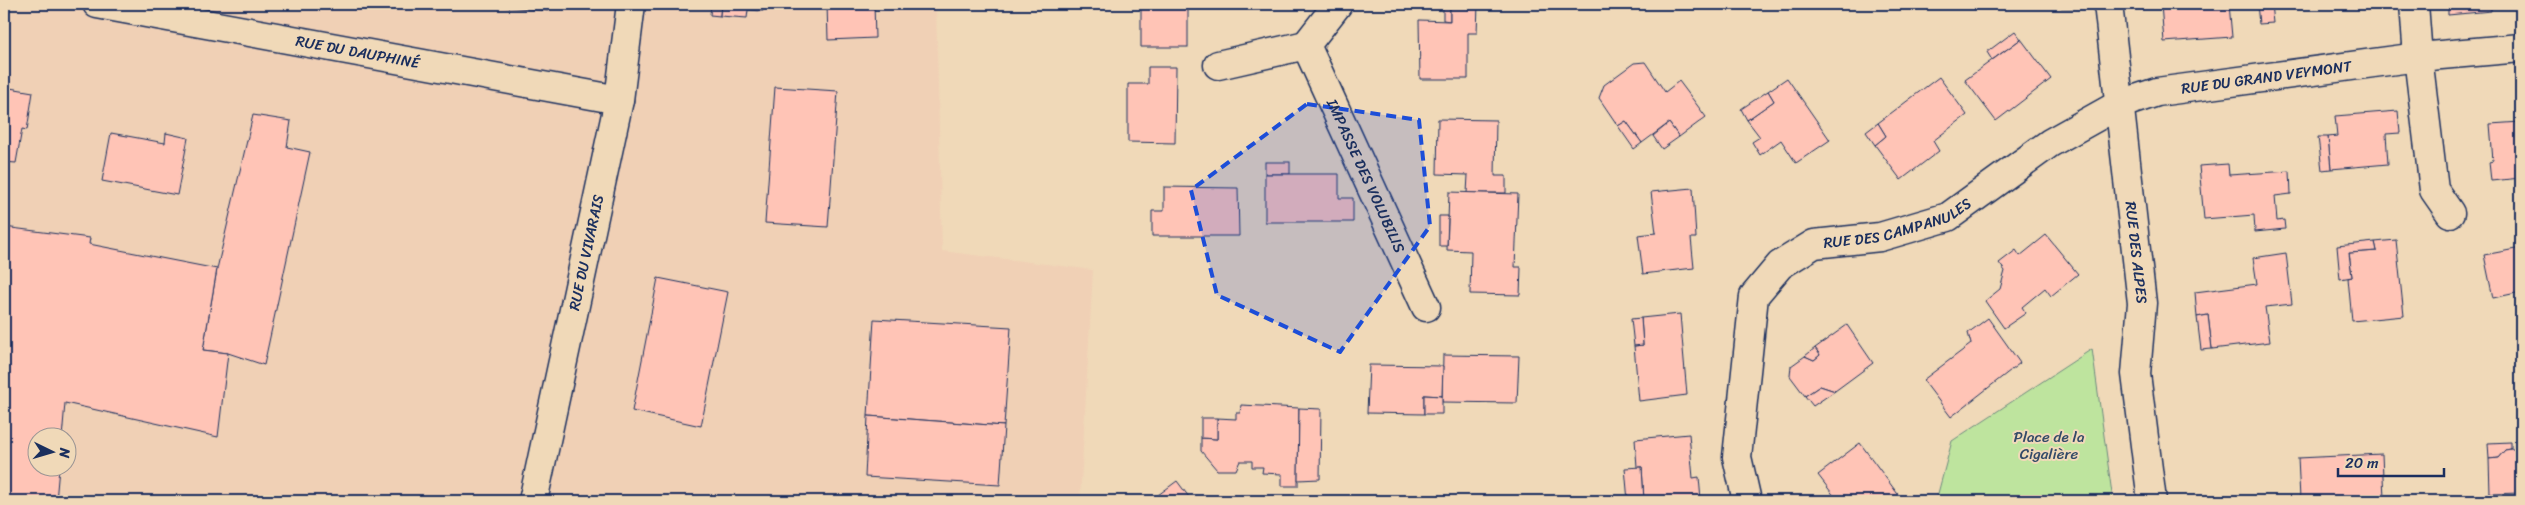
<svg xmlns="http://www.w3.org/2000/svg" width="2525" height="505" viewBox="0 0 2525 505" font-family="Sriracha,sans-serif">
	<rect width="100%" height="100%" fill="#f0d9b8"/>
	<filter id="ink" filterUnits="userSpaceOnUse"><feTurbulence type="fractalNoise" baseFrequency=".02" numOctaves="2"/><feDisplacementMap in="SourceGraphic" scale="10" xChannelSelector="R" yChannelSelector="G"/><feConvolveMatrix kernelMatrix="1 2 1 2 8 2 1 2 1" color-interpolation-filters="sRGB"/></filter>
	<g filter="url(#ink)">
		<path fill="#f0d0b5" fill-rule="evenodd" d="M4 4H936L942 251 1093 270 1080 501H4ZM38 438H68V468H38Z"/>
		<path fill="#bee49e" stroke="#6c8a7e" d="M2092 349 2113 501H1936L1952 441Z"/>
		<g fill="#ffc4b6" stroke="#1b2f5e">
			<path d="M479 4H549V11Z"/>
			<path d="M711 4H721L720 16 710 15Z"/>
			<path d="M721 4H764L763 11 748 10 747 18 720 16Z"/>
			<path d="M827 4H874L875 38 828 40Z"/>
			<rect x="1141" y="4" width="47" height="43"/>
			<path d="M1443 4H1450V21L1443 20Z"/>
			<path d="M1450 4H1478L1477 33H1468V79H1420L1419 20 1450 21Z"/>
			<path d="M2054 4H2086L2087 8 2054 7Z"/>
			<path d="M2161 4H2229L2232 37 2164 42Z"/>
			<path d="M2257 4H2271L2273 23 2259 24Z"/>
			<path d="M2321 4H2347V5L2321 7Z"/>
			<path d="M2448 4H2491V11L2448 15Z"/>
			<path d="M2015 31 2021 39 1992 60 1987 52Z"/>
			<path d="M2021 39 2051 79 1996 121 1965 80Z"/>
			<path d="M1645 62 1665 92 1679 81 1706 117 1679 137 1669 123 1642 143 1626 121 1618 126 1599 98 1604 85 1634 63Z"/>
			<path d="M1148 67H1176L1175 143 1128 142V84H1148Z"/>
			<path d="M1939 77 1967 115 1933 141 1939 151 1901 180 1875 145 1886 136 1878 123Z"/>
			<path d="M1787 78 1830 140 1796 163 1781 140 1760 155 1752 142 1760 137 1747 120 1774 101 1768 91Z"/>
			<path d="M4 87 33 92 27 130 22 129 16 163 4 162Z"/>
			<path d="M775 87 838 91 828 227 765 223Z"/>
			<path d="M1768 91 1774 101 1747 120 1741 109Z"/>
			<path d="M2398 111 2400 133 2386 134 2388 164 2331 169 2328 137 2337 136 2335 116Z"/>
			<path d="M253 115 291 121 287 147 310 152 264 365 228 353 203 350 217 269Z"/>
			<path d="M1438 119 1496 120 1495 176H1506V193H1467L1468 175 1437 174Z"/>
			<path d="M1626 121 1642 143 1634 149 1618 126Z"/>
			<path d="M2521 122V178L2491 181 2489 162 2493 161 2490 124Z"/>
			<path d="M1669 123 1679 137 1662 149 1653 136Z"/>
			<path d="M1878 123 1886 136 1875 145 1866 132Z"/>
			<path d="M111 133 165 143 166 133 188 138 177 195 102 181Z"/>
			<path d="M2318 137H2328L2331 169 2322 170Z"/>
			<rect x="1265" y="162" width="25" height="12"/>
			<path d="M2228 164 2229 175 2290 171 2291 194 2275 196 2277 221 2284 220 2285 229 2255 232 2254 215 2204 219 2199 166Z"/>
			<path d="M1265 174H1339V198H1353V222H1265Z"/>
			<path d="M1164 187 1238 188 1239 236H1152V211H1164Z"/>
			<path d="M1693 188 1696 238H1691L1694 268 1643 274 1638 235 1656 233 1651 192Z"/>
			<path d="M1449 192 1518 194 1515 267H1521L1520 295 1470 294 1471 251 1447 250Z"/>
			<path d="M1439 216H1448L1447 246H1439Z"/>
			<path d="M4 227 90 238 89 244 217 269 203 350 228 353 218 437 65 403 62 438H38V468H59L56 501H4Z"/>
			<path d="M2046 235 2078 274 2051 296 2045 288 2022 307 2026 313 2004 328 1985 301 2000 289 2005 271 1999 263 2016 250 2020 256Z"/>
			<path d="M2396 240 2404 316 2352 321 2348 278 2352 277 2349 253 2377 251 2375 242Z"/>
			<path d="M2375 242 2377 251 2349 253 2352 277 2340 279 2337 246Z"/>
			<path d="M2521 248V292L2493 298 2484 255Z"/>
			<path d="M2286 253 2292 304 2265 307 2270 342 2212 349 2208 315 2197 317 2195 292 2257 284 2253 258Z"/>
			<path d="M658 278 728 292 701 426 632 411Z"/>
			<path d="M1680 314 1687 395 1639 401 1634 346 1643 345 1641 318Z"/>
			<path d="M2208 315 2212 349 2201 350 2197 317Z"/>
			<path d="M1641 318 1643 345 1634 346 1631 319Z"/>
			<path d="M1988 318 2020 363 1951 417 1923 380 1971 344 1968 333Z"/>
			<path d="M874 319 1011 327 1004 426 868 416Z"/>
			<path d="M1847 325 1873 363 1835 391 1820 386 1805 396 1790 376 1791 366 1805 356 1814 360 1820 355 1815 348Z"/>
			<path d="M1815 348 1820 355 1814 360 1805 356Z"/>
			<path d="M1443 355 1519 356 1517 403 1442 402Z"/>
			<path d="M1369 365 1443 366 1442 396 1424 395V414L1367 413Z"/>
			<path d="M1820 386 1835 391 1813 406 1805 396Z"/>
			<path d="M1424 395 1442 396V414H1424Z"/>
			<path d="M1241 405 1299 408 1298 486H1282V474L1262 473 1263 467H1252V461H1240L1236 470H1217L1201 451V438L1217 439V418L1236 419V413H1240Z"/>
			<path d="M1299 408 1321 409 1320 479 1298 480Z"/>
			<path d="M868 416 1004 426 1000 485 865 477Z"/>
			<path d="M1201 418H1217V439L1201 438Z"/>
			<path d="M1689 434 1693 478 1699 477 1701 500 1644 501 1642 467H1637L1635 439Z"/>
			<path d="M2511 442V449L2505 450 2498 458 2489 459 2488 443Z"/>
			<path d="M1860 443 1903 501H1838L1818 475Z"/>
			<path d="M2511 449H2521V493L2490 494 2489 459 2498 458 2505 450Z"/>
			<path d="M2382 454 2384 499 2329 501V498L2300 499 2298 458Z"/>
			<path d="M1642 467 1644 501H1628L1625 468Z"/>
			<path d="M1177 481 1192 501H1150Z"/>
			<path d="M2329 498V501H2300V499Z"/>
		</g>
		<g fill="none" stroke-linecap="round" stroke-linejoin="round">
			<defs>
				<g id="street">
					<path id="s1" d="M97 4 619 100"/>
					<path id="s2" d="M1338 4 1306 45 1426 307"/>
					<path d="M2414 4 2418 57 2434 190 2450 213"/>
					<path d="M1218 65 1306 45"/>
					<path id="s3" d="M533 501 619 100 631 4"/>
					<path id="s4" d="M1747 501 1737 457 1754 296 1780 265 1814 244 1880 237 1948 217 2050 143 2118 105 2157 92 2418 57 2521 48"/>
				</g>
				<g id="secondary">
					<path id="s5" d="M2108 4 2142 303 2136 374 2152 501"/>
				</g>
			</defs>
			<use href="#street" stroke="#1b2f5e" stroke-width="31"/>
			<use href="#secondary" stroke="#1b2f5e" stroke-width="31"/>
			<use href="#street" stroke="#f0d9b8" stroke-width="28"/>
			<use href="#secondary" stroke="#f0d9b8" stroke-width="28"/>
		</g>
	</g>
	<path fill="#1d4ed8" fill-opacity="0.2" stroke="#1d4ed8" stroke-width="4" stroke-dasharray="10 6" stroke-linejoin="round" d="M1307 104 1419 120 1430 226 1340 352 1217 295 1191 190Z"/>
	<g text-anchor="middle" stroke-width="4" stroke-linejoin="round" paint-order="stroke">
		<g font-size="15" fill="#1b2f5e" stroke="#f0d9b8">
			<text dy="5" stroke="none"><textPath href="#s1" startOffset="265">RUE DU DAUPHINÉ</textPath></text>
			<text dy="5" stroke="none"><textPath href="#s4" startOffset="780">RUE DU GRAND VEYMONT</textPath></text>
			<text dy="5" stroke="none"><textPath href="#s2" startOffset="196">IMPASSE DES VOLUBILIS</textPath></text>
			<text dy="5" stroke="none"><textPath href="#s4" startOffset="374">RUE DES CAMPANULES</textPath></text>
			<text dy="5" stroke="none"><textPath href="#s3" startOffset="254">RUE DU VIVARAIS</textPath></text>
			<text dy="5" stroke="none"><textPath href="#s5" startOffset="250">RUE DES ALPES</textPath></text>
		</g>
		<g font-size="15" fill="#334a68" stroke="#f0d9b8">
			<text x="2049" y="442">Place de la<tspan x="2049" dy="17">Cigalière</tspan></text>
		</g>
	</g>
	<rect width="2525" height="505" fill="none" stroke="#f0d9b8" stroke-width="20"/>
	<rect x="10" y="10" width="2505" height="485" fill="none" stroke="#1b2f5e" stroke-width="2" filter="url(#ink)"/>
	<g transform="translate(52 452) rotate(95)"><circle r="24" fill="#f0d9b8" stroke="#9b9594"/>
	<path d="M0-4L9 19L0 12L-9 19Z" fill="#1b2f5e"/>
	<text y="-8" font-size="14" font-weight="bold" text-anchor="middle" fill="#1b2f5e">N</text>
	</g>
	<path d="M2338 468v8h106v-8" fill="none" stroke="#1b2f5e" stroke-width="2.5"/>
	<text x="2345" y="468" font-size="15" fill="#1b2f5e" stroke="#f0d9b8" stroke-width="4" paint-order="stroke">20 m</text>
</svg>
